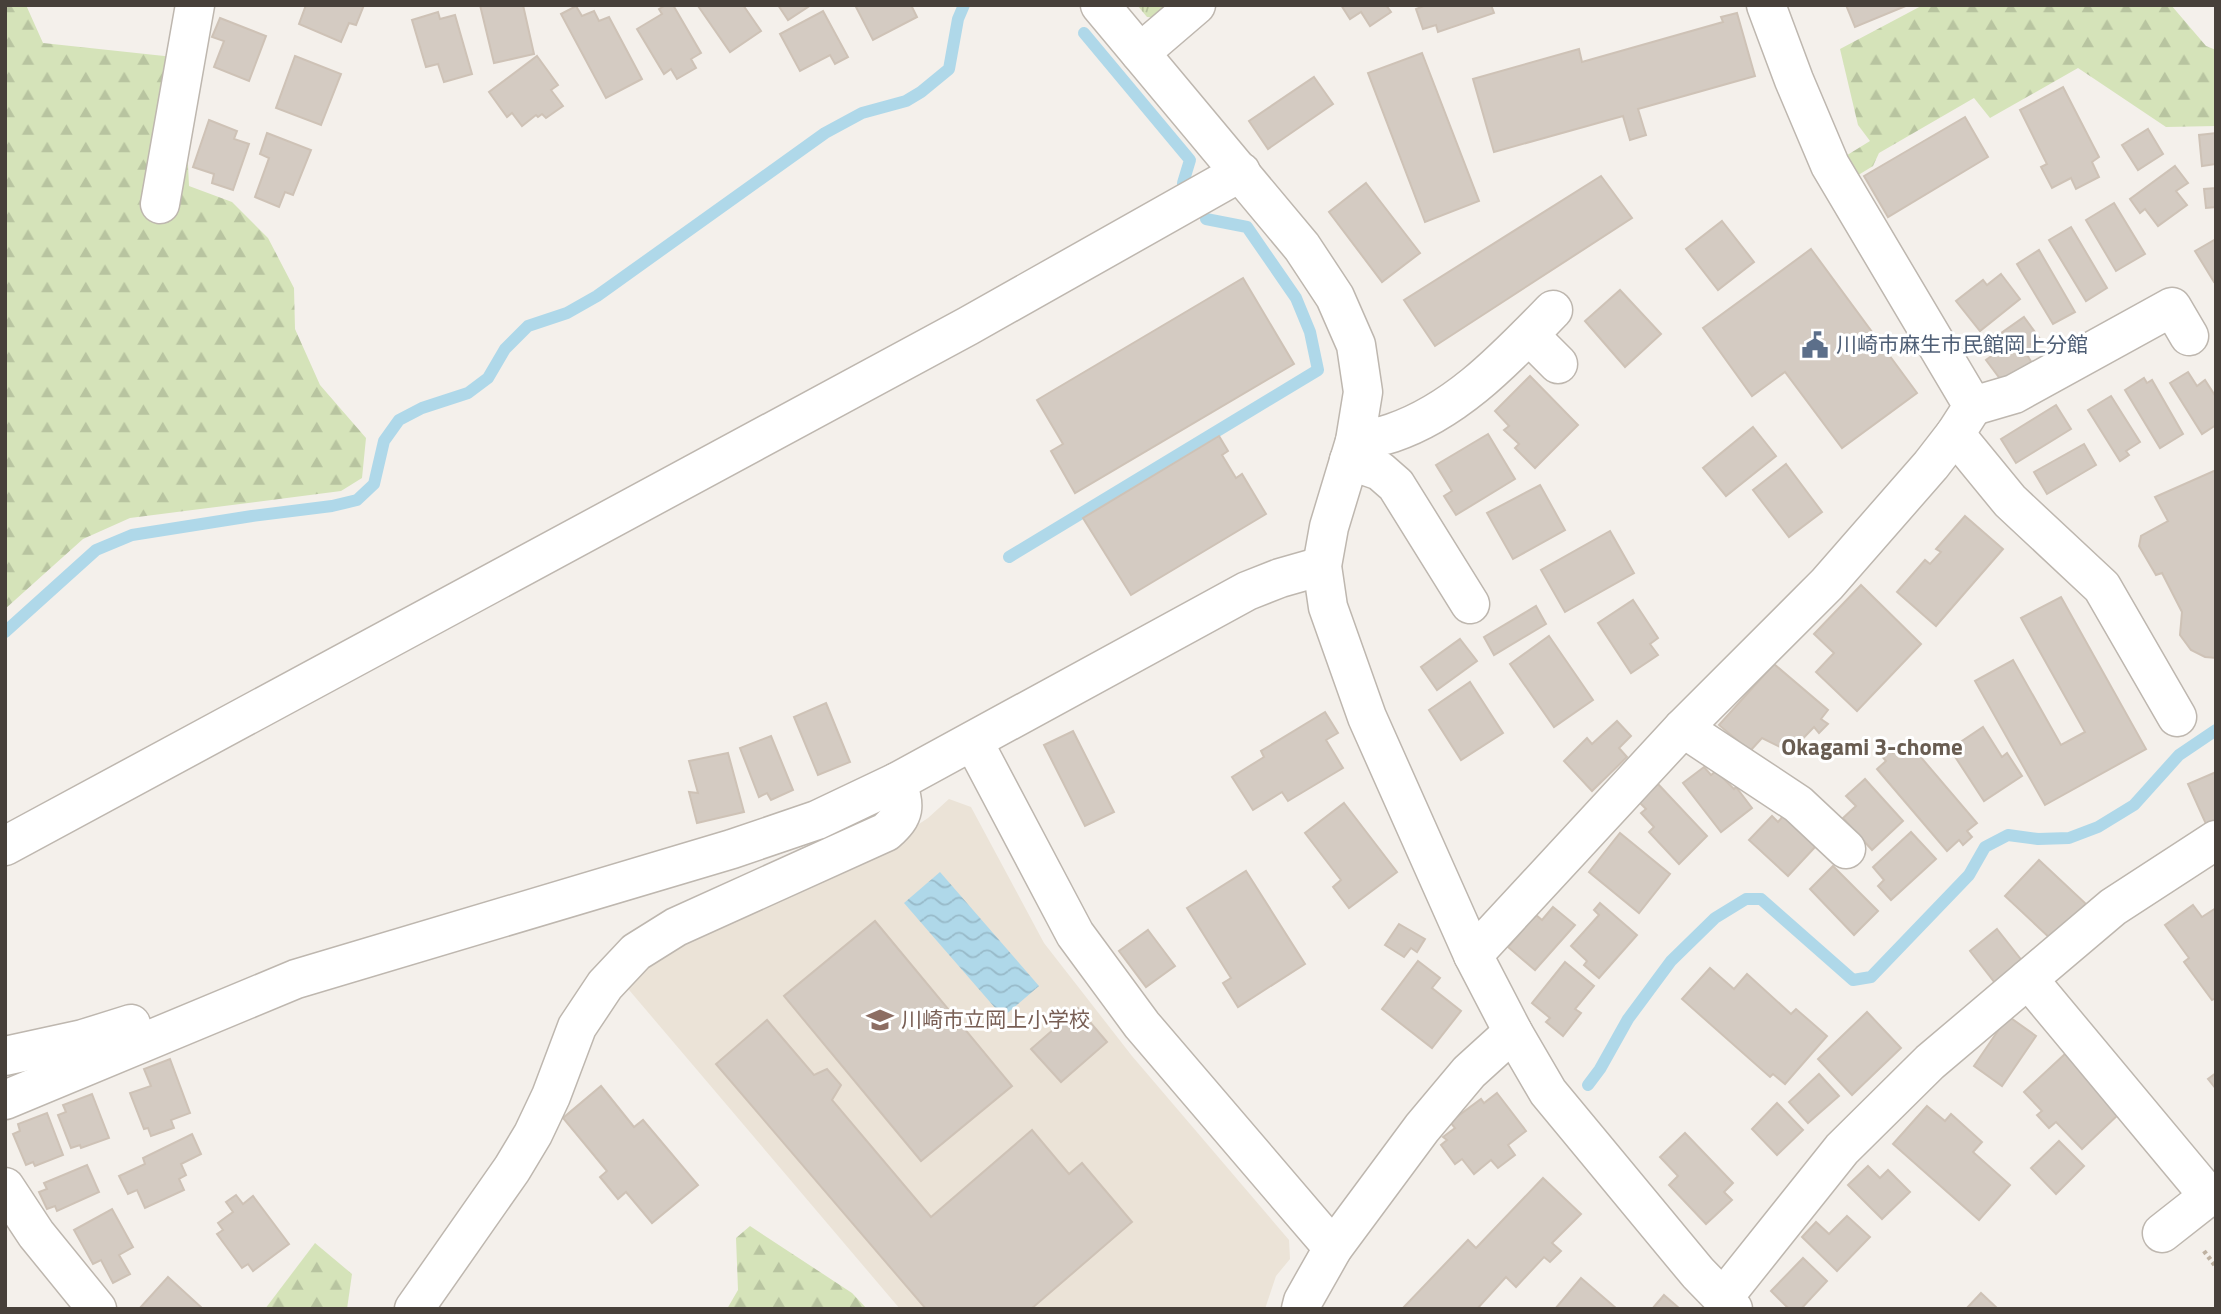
<svg xmlns="http://www.w3.org/2000/svg" width="2221" height="1314" viewBox="0 0 2221 1314" font-family="'Titillium Web','Noto Sans JP',sans-serif">
	<defs>
		<pattern id="grass-tufts" width="24" height="20" patternUnits="userSpaceOnUse" patternTransform="scale(1.75)"><rect width="24" height="20" fill="#d5e3b9"/><path d="M3 7l-1-3M5 7V3M7 7l1-3M15 17l-1-3M17 17v-4M19 17l1-3" fill="none" stroke="#b8c4a0"/></pattern>
		<pattern id="forest-firs" width="22" height="20" patternUnits="userSpaceOnUse" patternTransform="scale(1.75)"><rect width="22" height="20" fill="#d5e3b9"/><path d="M5 1l3.5 6h-7zM16 11l3.5 6h-7z" fill="#b8c4a0"/></pattern>
		<pattern id="water-waves" width="16" height="10" patternUnits="userSpaceOnUse" patternTransform="scale(1.75)"><rect width="16" height="10" fill="#afd8e9"/><path d="M0 5q4-4 8 0t8 0" fill="none" stroke="#98bac9"/></pattern>
	</defs>
	<rect width="100%" height="100%" fill="#f4f0eb"/>
	<path fill="#ebe3d7" d="M949 799 971 807 1044 943 1132 1056 1289 1240 1290 1259 1276 1276 1265 1309H900L624 984 672 942 907 832 928 818Z"/>
	<path fill="url(#grass-tufts)" d="M1137 5H1177L1162 18 1147 17Z"/>
	<g fill="url(#forest-firs)">
		<path d="M5 5H26L43 43 183 58 189 186 232 202 268 238 294 288 295 329 320 385 366 438 362 478 341 491 130 518 83 539 5 609Z"/>
		<path d="M1923 5H2171L2206 46 2216 50V126L2166 127 2078 68 1990 118 1974 98 1879 153 1873 166 1847 182 1836 162 1870 141 1858 125 1840 49Z"/>
		<path d="M750 1226 852 1293 867 1309H727L738 1290 736 1238Z"/>
		<path d="M315 1243 352 1274 347 1309H265Z"/>
	</g>
	<path fill="url(#water-waves)" d="M940 872 1039 986 1003 1017 904 903Z"/>
	<g fill="none" stroke-linecap="round" stroke-linejoin="round">
		<g stroke="#afd8e9" stroke-width="12">
			<path d="M1084 33 1190 160 1183 183"/>
			<path d="M1009 557 1318 370 1310 332 1296 298 1247 227 1206 219"/>
			<path d="M5 632 96 550 132 535 252 516 332 506 357 500 374 484 384 441 399 420 422 408 468 393 488 378 505 349 528 326 567 313 597 296 825 133 862 113 906 101 921 92 949 69 958 19 964 5"/>
			<path d="M1588 1085 1600 1069 1628 1019 1671 961 1715 918 1746 899H1761L1853 980 1871 977 1969 875 1985 847 2008 835 2038 839 2069 838 2098 827 2134 805 2179 755 2216 730"/>
		</g>
	</g>
	<g fill="#d4cbc2" stroke="#cec2b6" stroke-width="2">
		<path d="M306 5H364L356 25 349 23 341 42 299 24Z"/>
		<path d="M480 5H523L534 54 494 63Z"/>
		<path d="M666 5H673L701 53 691 59 696 68 677 79 671 69 664 74 637 29 662 14 659 9Z"/>
		<path d="M700 5H743L761 31 730 52 698 6Z"/>
		<path d="M778 5H811L788 20Z"/>
		<path d="M855 5H911L917 17 873 40Z"/>
		<path d="M1341 5H1386L1391 12 1370 26 1361 12 1350 19Z"/>
		<path d="M1426 5H1491L1494 13 1438 32 1436 25 1423 29 1416 9Z"/>
		<path d="M1846 5H1908L1855 27Z"/>
		<path d="M576 6 582 16 594 11 599 21 609 17 642 79 606 98 561 14Z"/>
		<path d="M823 11 848 57 835 64 830 55 800 71 780 34Z"/>
		<path d="M438 12 440 19 455 15 472 74 444 82 438 64 426 67 412 20Z"/>
		<path d="M1737 13 1755 76 1638 109 1646 135 1630 140 1623 116 1494 152 1473 79 1579 49 1582 62 1723 22 1721 17Z"/>
		<path d="M220 18 266 36 249 81 214 67 224 41 212 37Z"/>
		<path d="M1422 53 1479 201 1425 222 1368 73Z"/>
		<path d="M295 56 341 74 321 125 276 108Z"/>
		<path d="M537 56 558 85 551 90 563 106 546 118 542 114 538 117 536 115 522 126 512 113 507 117 489 92Z"/>
		<path d="M1314 77 1333 104 1268 149 1249 121Z"/>
		<path d="M2063 87 2099 157 2092 162 2099 177 2076 189 2071 178 2052 188 2041 167 2047 164 2020 110Z"/>
		<path d="M1965 117 1988 157 1888 217 1864 176Z"/>
		<path d="M209 120 237 131 234 139 249 144 233 190 212 183 214 174 193 167Z"/>
		<path d="M2148 129 2163 154 2138 170 2122 145Z"/>
		<path d="M267 133 311 150 293 195 285 192 279 207 255 197 269 158 260 154Z"/>
		<path d="M2216 133V164L2202 166 2199 135Z"/>
		<path d="M2175 166 2188 183 2176 191 2187 205 2158 226 2145 209 2140 213 2130 199Z"/>
		<path d="M1601 176 1632 218 1435 346 1404 300Z"/>
		<path d="M1366 183 1420 253 1382 282 1329 212Z"/>
		<path d="M2216 188V207L2206 208 2204 189Z"/>
		<path d="M2114 203 2145 254 2116 271 2086 220Z"/>
		<path d="M1722 221 1754 262 1718 290 1686 249Z"/>
		<path d="M2071 227 2107 288 2086 301 2049 240Z"/>
		<path d="M2216 239V281L2214 282 2195 251Z"/>
		<path d="M1811 249 1917 393 1842 448 1785 372 1752 396 1703 328Z"/>
		<path d="M2039 250 2075 312 2053 324 2017 264Z"/>
		<path d="M2001 274 2020 299 1980 331 1956 301 1983 280 1987 285Z"/>
		<path d="M1243 278 1294 364 1075 493 1051 451 1063 444 1037 400Z"/>
		<path d="M1620 290 1661 334 1625 367 1585 321Z"/>
		<path d="M2024 317 2040 339 2031 344 2035 350 2027 355 2032 363 2004 384 1986 360 2001 349 1994 338Z"/>
		<path d="M2188 372 2197 386 2205 380 2216 397V425L2202 434 2170 383Z"/>
		<path d="M1530 376 1578 425 1535 468 1515 448 1519 444 1504 430 1509 426 1495 411Z"/>
		<path d="M2144 378 2147 383 2152 380 2183 434 2160 448 2125 390Z"/>
		<path d="M2111 396 2140 442 2126 451 2129 455 2120 461 2088 410Z"/>
		<path d="M2056 405 2071 429 2016 463 2001 439Z"/>
		<path d="M1753 427 1776 456 1726 496 1703 468Z"/>
		<path d="M1488 434 1515 479 1456 515 1444 496 1452 491 1436 465Z"/>
		<path d="M1219 436 1228 451 1222 455 1236 478 1242 474 1266 514 1131 595 1083 518Z"/>
		<path d="M2084 444 2096 465 2047 494 2034 472Z"/>
		<path d="M1786 464 1822 512 1789 537 1753 490Z"/>
		<path d="M2216 470V658L2205 657 2191 650 2180 635 2182 612 2162 573 2156 575 2139 546 2141 536 2168 521 2155 497Z"/>
		<path d="M1540 485 1565 530 1513 559 1487 513Z"/>
		<path d="M1965 516 2003 549 1936 626 1897 592 1925 560 1930 564 1941 552 1936 549Z"/>
		<path d="M1610 531 1634 573 1565 612 1541 570Z"/>
		<path d="M1861 585 1921 644 1857 711 1816 672 1834 653 1814 634Z"/>
		<path d="M2061 597 2146 749 2045 805 1975 681 2013 660 2061 745 2085 732 2021 618Z"/>
		<path d="M1633 600 1658 638 1650 644 1658 655 1631 673 1598 623Z"/>
		<path d="M1536 606 1546 624 1494 655 1484 637Z"/>
		<path d="M1549 636 1593 700 1554 727 1510 664Z"/>
		<path d="M1460 639 1477 661 1437 690 1421 667Z"/>
		<path d="M1774 664 1828 710 1821 719 1828 724 1819 733 1814 727 1790 752 1762 738 1750 751 1719 725Z"/>
		<path d="M1470 682 1503 733 1461 760 1429 710Z"/>
		<path d="M826 703 850 762 818 775 794 717Z"/>
		<path d="M1325 712 1338 733 1326 740 1343 768 1288 801 1282 792 1253 810 1232 777 1264 757 1261 751Z"/>
		<path d="M1617 721 1631 736 1619 748 1627 757 1592 791 1564 761 1587 738 1592 744Z"/>
		<path d="M1983 727 2002 757 2007 753 2022 776 1984 801 1950 749Z"/>
		<path d="M1073 731 1114 812 1085 826 1044 745Z"/>
		<path d="M771 736 793 790 771 800 767 793 759 797 740 748Z"/>
		<path d="M1907 741 1977 823 1967 831 1972 837 1963 845 1959 840 1947 851 1877 769 1886 761 1880 754 1888 748 1893 753Z"/>
		<path d="M728 753 744 812 697 823 689 792 698 793 689 761Z"/>
		<path d="M1704 767 1711 775 1716 771 1734 789 1736 787 1752 808 1721 832 1683 783Z"/>
		<path d="M2216 772V820L2206 824 2188 784Z"/>
		<path d="M1865 779 1903 821 1872 850 1843 818 1856 806 1846 796Z"/>
		<path d="M1658 784 1707 836 1679 864 1649 832 1654 827 1641 813 1646 809 1639 802Z"/>
		<path d="M1344 803 1397 872 1349 908 1333 887 1341 880 1305 833Z"/>
		<path d="M1772 816 1778 822 1783 816 1816 846 1788 876 1749 840Z"/>
		<path d="M1911 832 1936 859 1891 900 1878 886 1884 880 1873 867Z"/>
		<path d="M1620 833 1670 874 1639 913 1589 872Z"/>
		<path d="M2039 860 2086 904 2052 940 2005 896Z"/>
		<path d="M1833 866 1878 911 1854 935 1810 889Z"/>
		<path d="M1246 871 1305 964 1238 1007 1223 983 1231 978 1187 908Z"/>
		<path d="M1600 903 1637 935 1599 978 1584 965 1587 961 1571 946 1599 915 1594 910Z"/>
		<path d="M2193 905 2202 917 2216 908V998L2212 1000 2184 962 2189 958 2165 925Z"/>
		<path d="M1553 907 1575 925 1535 970 1508 947 1536 915 1542 920Z"/>
		<path d="M875 921 1012 1086 921 1161 784 996Z"/>
		<path d="M1399 924 1425 939 1417 952 1411 948 1404 957 1385 945Z"/>
		<path d="M1997 929 2027 967 1999 988 1970 951Z"/>
		<path d="M1148 930 1175 966 1146 987 1119 951Z"/>
		<path d="M1418 961 1440 978 1432 988 1461 1011 1432 1048 1382 1009Z"/>
		<path d="M1565 962 1594 986 1575 1009 1581 1013 1563 1036 1546 1022 1550 1018 1532 1003Z"/>
		<path d="M1710 968 1734 989 1747 974 1791 1014 1796 1009 1827 1036 1785 1084 1773 1074 1770 1077 1682 999Z"/>
		<path d="M1078 1008 1107 1042 1061 1082 1031 1049Z"/>
		<path d="M1867 1012 1901 1048 1852 1095 1818 1059Z"/>
		<path d="M2008 1016 2036 1036 2002 1086 1974 1066Z"/>
		<path d="M767 1020 814 1075 827 1069 841 1085 832 1100 931 1217 1032 1130 1069 1174 1082 1163 1132 1222 1031 1309H926L716 1064Z"/>
		<path d="M2065 1054 2120 1113 2082 1149 2056 1122 2049 1128 2037 1115 2042 1111 2024 1092Z"/>
		<path d="M170 1059 190 1113 171 1120 174 1128 151 1136 148 1128 144 1129 130 1093 151 1086 144 1069Z"/>
		<path d="M2216 1073V1089L2208 1079Z"/>
		<path d="M1819 1074 1839 1096 1808 1123 1789 1102Z"/>
		<path d="M601 1086 634 1127 643 1120 698 1185 652 1223 626 1192 618 1199 600 1177 607 1171 563 1118Z"/>
		<path d="M1497 1093 1526 1131 1508 1145 1515 1155 1498 1168 1491 1160 1474 1174 1462 1159 1455 1164 1441 1145 1447 1140 1443 1137 1455 1128 1450 1122 1481 1099 1484 1103Z"/>
		<path d="M92 1094 109 1138 81 1148 80 1145 71 1148 58 1115 66 1112 63 1105Z"/>
		<path d="M1777 1103 1803 1130 1777 1155 1752 1129Z"/>
		<path d="M1927 1106 1945 1121 1951 1114 1982 1142 1973 1152 2010 1185 1979 1220 1893 1144Z"/>
		<path d="M47 1113 63 1155 35 1166 33 1162 26 1165 13 1134 20 1131 18 1124Z"/>
		<path d="M1685 1133 1733 1183 1724 1192 1732 1200 1706 1224 1669 1185 1678 1176 1660 1157Z"/>
		<path d="M192 1134 201 1154 181 1164 186 1175 179 1179 184 1190 145 1208 137 1190 128 1194 119 1176 145 1164 143 1158Z"/>
		<path d="M2059 1141 2084 1166 2056 1194 2031 1168Z"/>
		<path d="M87 1165 99 1192 57 1211 55 1206 47 1209 39 1192 47 1189 44 1183Z"/>
		<path d="M1868 1166 1880 1178 1888 1170 1910 1192 1882 1219 1848 1185Z"/>
		<path d="M1543 1178 1581 1214 1552 1243 1561 1251 1550 1262 1544 1257 1516 1287 1506 1277 1477 1309H1402L1468 1240 1476 1248Z"/>
		<path d="M236 1195 243 1204 253 1196 289 1244 253 1271 248 1264 242 1268 217 1234 223 1230 218 1223 233 1212 226 1202Z"/>
		<path d="M112 1209 133 1247 119 1255 130 1274 113 1283 101 1260 93 1264 74 1230Z"/>
		<path d="M1847 1216 1870 1237 1837 1271 1802 1237 1816 1222 1829 1234Z"/>
		<path d="M1803 1258 1827 1281 1801 1309H1789L1771 1291Z"/>
		<path d="M168 1277 203 1309H139Z"/>
		<path d="M1581 1278 1617 1309H1555Z"/>
		<path d="M1981 1293 1998 1309H1966Z"/>
		<path d="M1664 1295 1680 1309H1652Z"/>
	</g>
	<g fill="none" stroke-linecap="round" stroke-linejoin="round">
		<defs>
			<g id="minor">
				<path d="M1100 5 1302 247 1335 297 1356 345 1363 392 1355 441 1329 527 1322 566 1328 607 1367 717 1473 955 1513 1032 1548 1092 1698 1273 1733 1309"/>
				<path d="M1140 53 1196 5"/>
				<path d="M160 204 195 5"/>
				<path d="M1529 335 1558 364"/>
				<path d="M1973 406 2014 394 2172 307 2189 336"/>
				<path d="M1955 434 2010 501 2102 587 2177 717"/>
				<path d="M1355 441C1367 439 1380 437 1392 433 1457 411 1506 358 1553 310"/>
				<path d="M1349 460 1380 471 1396 485 1470 604"/>
				<path d="M1683 728 1798 804 1846 849"/>
				<path d="M973 741 1075 934 1142 1025 1333 1248"/>
				<path d="M5 846 968 326 1241 172"/>
				<path d="M1473 955 1683 728 1827 584 1931 465 1955 434 1973 406 1830 165 1794 80 1766 5"/>
				<path d="M2028 979 2209 1196 2162 1233"/>
				<path d="M5 1056 83 1039 131 1024 132 1027"/>
				<path d="M5 1100 296 979 732 849 817 820 897 782 1247 591 1280 578 1322 566"/>
				<path d="M5 1187 36 1234 97 1309"/>
				<path d="M1723 1298 1842 1149 1930 1062 2113 907 2216 840"/>
				<path d="M414 1309 512 1169 533 1134 551 1096 577 1027 605 985 636 952 676 927 886 832C906 814 905 807 897 782"/>
				<path d="M1301 1309 1303 1301 1333 1248 1422 1128 1469 1072 1513 1032"/>
			</g>
		</defs>
		<use href="#minor" stroke="#beb7af" stroke-width="41"/>
		<path stroke="#beb1a1" stroke-width="4.5" stroke-dasharray="3.5 3.5" stroke-linecap="butt" d="M2204 1251 2216 1267"/>
		<use href="#minor" stroke="#fff" stroke-width="38"/>
	</g>
	<defs>
		<symbol id="civic-bare" viewBox="-9 -9 18 18"><path d="M-.6-6.5H3V-4.5H.6V-3L4-1V1h2V6H-6V1h2V-1L-.6-3ZM-1.2 2.5V6h2.4V2.5Z" fill="#5c6f8a" stroke="#fff" stroke-width="2.5" paint-order="stroke"/></symbol>
		<symbol id="school-bare" viewBox="-9 -9 18 18"><path d="M0-5L7-2L0 1L-7-2ZM-4 1L0 2.5L4 1V4Q0 6-4 4Z" fill="#8d6e63" stroke="#fff" stroke-width="2.5" paint-order="stroke"/></symbol>
	</defs>
	<g fill-rule="evenodd">
		<use href="#civic-bare" x="1796" y="326" width="38" height="38"/>
		<use href="#school-bare" x="861" y="1001" width="38" height="38"/>
	</g>
	<g text-anchor="middle" stroke-width="6" stroke-linejoin="round" paint-order="stroke">
		<g font-size="21" fill="#4e5e75" stroke="#fff" text-anchor="start">
			<text x="1836" y="352">川崎市麻生市民館岡上分館</text>
		</g>
		<g font-size="21" fill="#785e54" stroke="#fff" text-anchor="start">
			<text x="901" y="1027">川崎市立岡上小学校</text>
		</g>
		<g font-size="23" font-weight="bold" fill="#695d52" stroke="#fff">
			<text x="1872" y="755">Okagami 3-chome</text>
		</g>
	</g>
	<rect width="2221" height="1314" fill="none" stroke="#47403a" stroke-width="14"/>
</svg>
